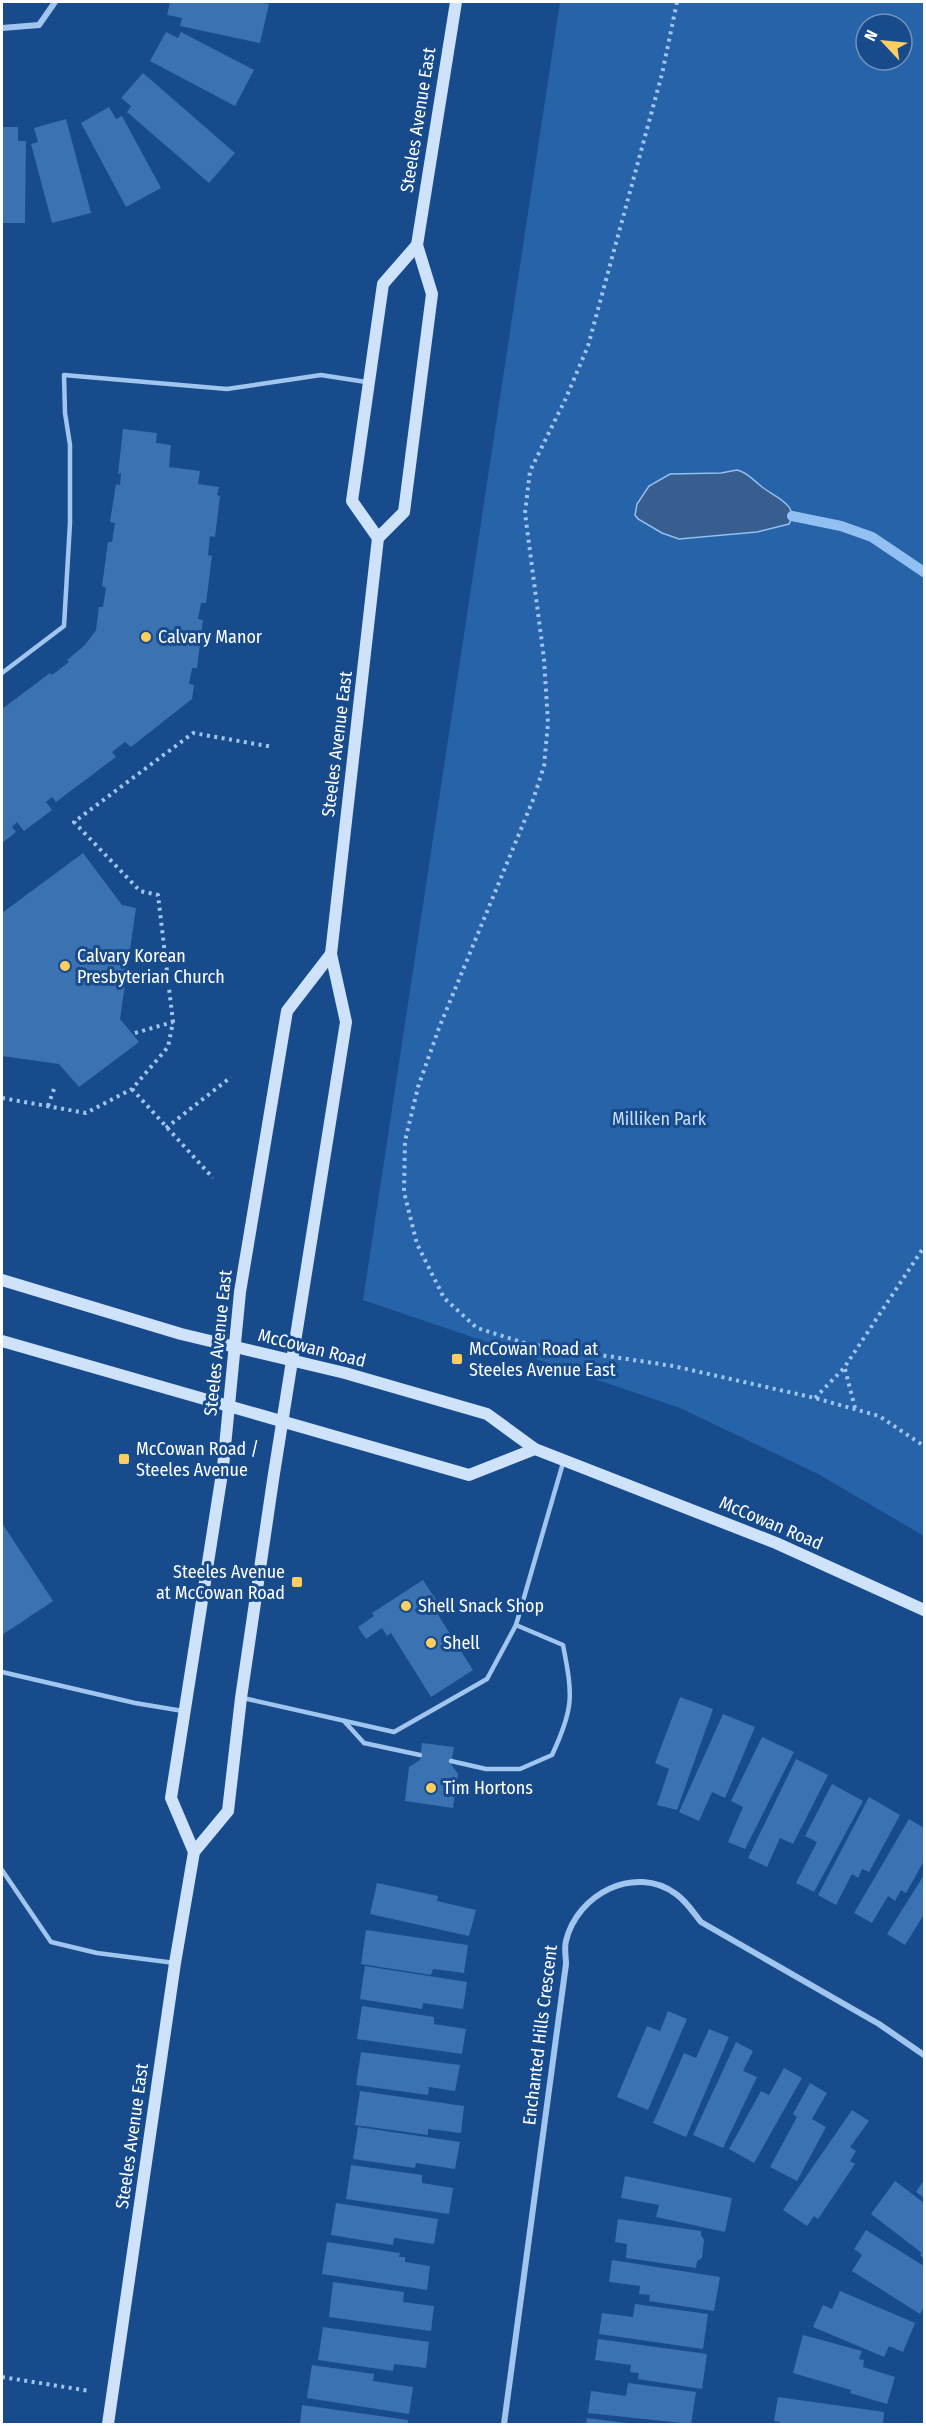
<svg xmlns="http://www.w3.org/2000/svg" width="926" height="2426" viewBox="0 0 926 2426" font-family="'Fira Sans Condensed',sans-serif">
	<rect width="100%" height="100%" fill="#174b8c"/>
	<path fill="#2663a8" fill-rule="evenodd" d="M560 2H924V1536L818 1474 680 1408 363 1300ZM866 24H902V60H866Z"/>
	<path fill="#375e8e" stroke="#93c0f2" stroke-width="1.5" d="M737 470C747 472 753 480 761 486 772 496 801 505 789 524L757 532 679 539 662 533 638 519 635 515 637 504 649 486 670 474 721 473Z"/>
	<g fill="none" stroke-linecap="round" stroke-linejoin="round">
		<path stroke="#93c0f2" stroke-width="10" d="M792 516 841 526 872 537 924 572"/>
	</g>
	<g fill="#3b72b2">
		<path d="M170 2H257L269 4 260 43 180 26 182 18 167 15Z"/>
		<path d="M166 32 178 38 181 32 254 70 235 106 150 61Z"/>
		<path d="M143 73 235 153 209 183 127 112 131 106 121 98Z"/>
		<path d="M109 107 116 119 122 116 161 188 126 207 81 123Z"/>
		<path d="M66 119 91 213 52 223 31 144 38 142 34 128Z"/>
		<path d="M2 127H18V141H26L25 223H2Z"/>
		<path d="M123 429 157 433 156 443 171 445 169 467 200 471 198 484 219 487 217 495 220 496 215 537 210 536 208 555 212 556 206 603H201L198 619 203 620 197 668H192L189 684 194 685 192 699 131 747 125 742 112 752 116 757 56 802 52 797 46 802 52 810 24 831 17 822 12 827 16 832 2 843V709L50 673 52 675 69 662 67 660 85 645 96 630 99 607H103L106 588 102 586 108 542H112L115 523 110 522 116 484 120 485 121 473 118 474Z"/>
		<path d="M83 853 122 905 136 908 120 1019 139 1042 79 1087 59 1064 2 1056V913Z"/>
		<path d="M2 1523 53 1601 2 1635Z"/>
		<path d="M423 1580 438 1603 433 1607 473 1670 431 1697 391 1633 387 1636 382 1628 366 1639 358 1627 374 1616 372 1613Z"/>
		<path d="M680 1697 713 1709 677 1810 657 1805 669 1769 655 1763Z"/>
		<path d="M723 1714 755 1727 725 1798 712 1792 699 1821 679 1812Z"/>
		<path d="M762 1737 794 1752 745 1849 728 1842 743 1807 731 1801Z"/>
		<path d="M422 1743 454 1747 451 1764 458 1774 453 1808 405 1801 409 1767 420 1760Z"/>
		<path d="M796 1759 828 1775 793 1844 780 1838 767 1867 748 1858Z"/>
		<path d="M832 1784 863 1801 814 1892 796 1883 817 1842 805 1836Z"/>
		<path d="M869 1797 900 1815 869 1872 862 1869 858 1878 852 1874 836 1905 818 1895Z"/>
		<path d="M909 1819 924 1828V1861L906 1893 901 1890 895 1901 888 1896 872 1923 854 1913Z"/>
		<path d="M924 1875V1917L923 1916 905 1945 887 1934Z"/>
		<path d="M377 1883 438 1896 437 1901 476 1910 469 1936 370 1914Z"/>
		<path d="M366 1930 468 1945 464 1973 433 1969 431 1975 361 1964Z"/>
		<path d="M365 1966 467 1982 463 2009 423 2003 422 2009 360 1999Z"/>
		<path d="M362 2006 434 2017V2024L466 2029 462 2054 357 2039Z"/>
		<path d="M668 2011 687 2019 648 2110 617 2097 647 2026 660 2031Z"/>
		<path d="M709 2029 729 2037 686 2137 653 2123 684 2053 696 2058Z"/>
		<path d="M736 2042 753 2051 743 2071 757 2077 723 2148 693 2135Z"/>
		<path d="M361 2052 460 2065 455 2091 429 2087 428 2095 356 2085Z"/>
		<path d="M784 2068 802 2078 754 2163 729 2149 761 2091 769 2095Z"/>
		<path d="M810 2083 827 2093 812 2119 826 2127 797 2181 770 2167 797 2117 793 2114Z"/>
		<path d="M360 2091 464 2106 461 2133 428 2129V2135L355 2125Z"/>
		<path d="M852 2110 869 2121 850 2147 856 2151 850 2161 855 2164 818 2219 814 2216 807 2226 783 2210Z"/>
		<path d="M358 2127 460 2142 455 2169 416 2163 415 2168 353 2159Z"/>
		<path d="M351 2165 422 2175V2183L453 2188 449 2214 346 2199Z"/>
		<path d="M625 2176 732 2198 725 2232 656 2217 659 2205 621 2198Z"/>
		<path d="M924 2180V2198L916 2192Z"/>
		<path d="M895 2181 924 2203V2259L920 2255 922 2253 871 2214Z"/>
		<path d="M336 2203 438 2219 434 2244 394 2238 393 2245 331 2235Z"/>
		<path d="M618 2219 701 2231V2235L704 2240 702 2258 697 2261 696 2268 626 2258 627 2244 615 2242Z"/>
		<path d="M866 2230 924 2266V2306L920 2314 852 2271 862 2255 854 2249Z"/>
		<path d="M327 2242 400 2253 399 2257H405V2262L430 2266 427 2290 322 2274Z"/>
		<path d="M612 2260 720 2277 714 2311 649 2301 650 2295 639 2294 640 2286 609 2282Z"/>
		<path d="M333 2282 404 2292 403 2302 434 2306 431 2331 329 2317Z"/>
		<path d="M840 2291 915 2323 903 2352 889 2346 884 2357 813 2327 823 2305 832 2309Z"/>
		<path d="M635 2304 708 2314 703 2349 599 2334 602 2313 633 2317Z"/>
		<path d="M323 2327 429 2342 426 2368 394 2364 393 2371 318 2360Z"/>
		<path d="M803 2335 862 2351 859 2359 864 2360 863 2367 895 2377 887 2404 850 2393 851 2390 793 2373Z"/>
		<path d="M598 2339 707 2354 702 2389 638 2379 639 2373 630 2372 631 2365 595 2360Z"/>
		<path d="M312 2365 374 2374 373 2381 413 2387 409 2414 307 2398Z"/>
		<path d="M628 2383 696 2392 691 2424 588 2413 591 2391 626 2396Z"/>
		<path d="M778 2397 884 2412 883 2424H780V2422L774 2421Z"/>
		<path d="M302 2405 408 2420V2424H300Z"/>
		<path d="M587 2418 626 2423 625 2424H586Z"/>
	</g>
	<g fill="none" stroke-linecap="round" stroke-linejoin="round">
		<g stroke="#a0c5ef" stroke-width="4" stroke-dasharray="3 4.5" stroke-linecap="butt">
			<path d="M677 2 662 74 588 346 566 398 530 471 525 513 544 659 548 723 544 766 533 800 439 1028 418 1087 405 1141 404 1192 417 1244 444 1298 477 1328 528 1344 673 1366 815 1398 879 1416 924 1446"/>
			<path d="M135 1033 173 1022"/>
			<path d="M132 1089 213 1178"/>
			<path d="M2 1098 86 1113 132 1089 168 1047 173 1022 158 895 140 891 74 822 193 733 273 747"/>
			<path d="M48 1106 54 1089"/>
			<path d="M166 1128 231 1077"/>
			<path d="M845 1369 855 1408"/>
			<path d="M815 1398 844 1368 924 1247"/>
			<path d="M2 2377 90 2391"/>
		</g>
		<g stroke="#a0c5ef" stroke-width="4.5">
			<path d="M2 673 64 626 70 523V445L65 413 64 375 227 389 321 375 366 382"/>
			<path d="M2 1672 135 1703 183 1711"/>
			<path d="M243 1698 394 1732 487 1679 516 1625 563 1463"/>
			<path d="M344 1721 364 1743 420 1755"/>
			<path d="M451 1761 486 1769H520L552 1755C574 1708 573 1696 563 1645L516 1625"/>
			<path d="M2 1870 51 1942 97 1953 175 1963"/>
		</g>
		<g stroke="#a0c5ef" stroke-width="6">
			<path d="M2 28 39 25 55 2"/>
			<path d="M504 2424 566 1964C566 1957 564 1948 566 1941 577 1894 635 1864 676 1894 687 1902 693 1912 701 1922L879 2024 924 2055"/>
		</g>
		<g stroke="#cee2fa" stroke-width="12">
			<path d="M378 538 352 501 383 284 417 245"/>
			<path d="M2 1280 181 1334 345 1373 487 1414 535 1449 776 1543 924 1610"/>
			<path d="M2 1341 469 1475 535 1449"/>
			<path d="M194 1852 171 1798 223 1467 240 1292 287 1011 331 954"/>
			<path d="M108 2424 175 1963 194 1852 228 1811 241 1698 273 1480 346 1022 331 954 378 538 404 512 432 294 417 245 456 2"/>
		</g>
	</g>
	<g fill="#ffce5e" stroke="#174b8c" stroke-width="2">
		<circle cx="146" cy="637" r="6"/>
		<circle cx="65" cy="966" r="6"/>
		<rect x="451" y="1353" width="12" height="12" rx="3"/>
		<rect x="118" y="1453" width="12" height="12" rx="3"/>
		<rect x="291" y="1576" width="12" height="12" rx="3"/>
		<circle cx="406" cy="1606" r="6"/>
		<circle cx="431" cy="1643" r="6"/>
		<circle cx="431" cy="1788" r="6"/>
	</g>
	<g text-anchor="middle" stroke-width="6" stroke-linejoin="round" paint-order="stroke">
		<g font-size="18" fill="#fff" stroke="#174b8c">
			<text transform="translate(418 120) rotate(-81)" y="6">Steeles Avenue East</text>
			<text transform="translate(337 744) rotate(-83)" y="6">Steeles Avenue East</text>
			<text transform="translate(218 1343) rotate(-84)" y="6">Steeles Avenue East</text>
			<text transform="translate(312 1348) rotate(14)" y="6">McCowan Road</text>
			<text transform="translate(771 1523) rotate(23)" y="6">McCowan Road</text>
			<text transform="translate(540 2035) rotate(-83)" y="6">Enchanted Hills Crescent</text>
			<text transform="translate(132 2136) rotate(-82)" y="6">Steeles Avenue East</text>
		</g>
		<g font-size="18" fill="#fff" stroke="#174b8c" text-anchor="start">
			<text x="158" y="643">Calvary Manor</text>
			<text x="77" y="962">Calvary Korean<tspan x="77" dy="21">Presbyterian Church</tspan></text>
			<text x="469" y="1355">McCowan Road at<tspan x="469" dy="21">Steeles Avenue East</tspan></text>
			<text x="136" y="1455">McCowan Road /<tspan x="136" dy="21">Steeles Avenue</tspan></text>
			<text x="285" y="1578" text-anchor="end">Steeles Avenue<tspan x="285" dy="21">at McCowan Road</tspan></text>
			<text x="418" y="1612">Shell Snack Shop</text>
			<text x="443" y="1649">Shell</text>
			<text x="443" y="1794">Tim Hortons</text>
		</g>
		<g font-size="18" fill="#c6dffb" stroke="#174b8c">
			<text x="659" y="1125">Milliken Park</text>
		</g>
	</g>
	<rect width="926" height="2426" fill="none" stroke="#ffffff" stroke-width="6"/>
	<g transform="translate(884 42) rotate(296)"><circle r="28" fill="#174b8c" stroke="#7493ba" stroke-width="1.5"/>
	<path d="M0-4.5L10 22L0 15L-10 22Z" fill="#ffce5e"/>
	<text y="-9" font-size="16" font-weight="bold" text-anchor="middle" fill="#ffffff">N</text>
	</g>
</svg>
